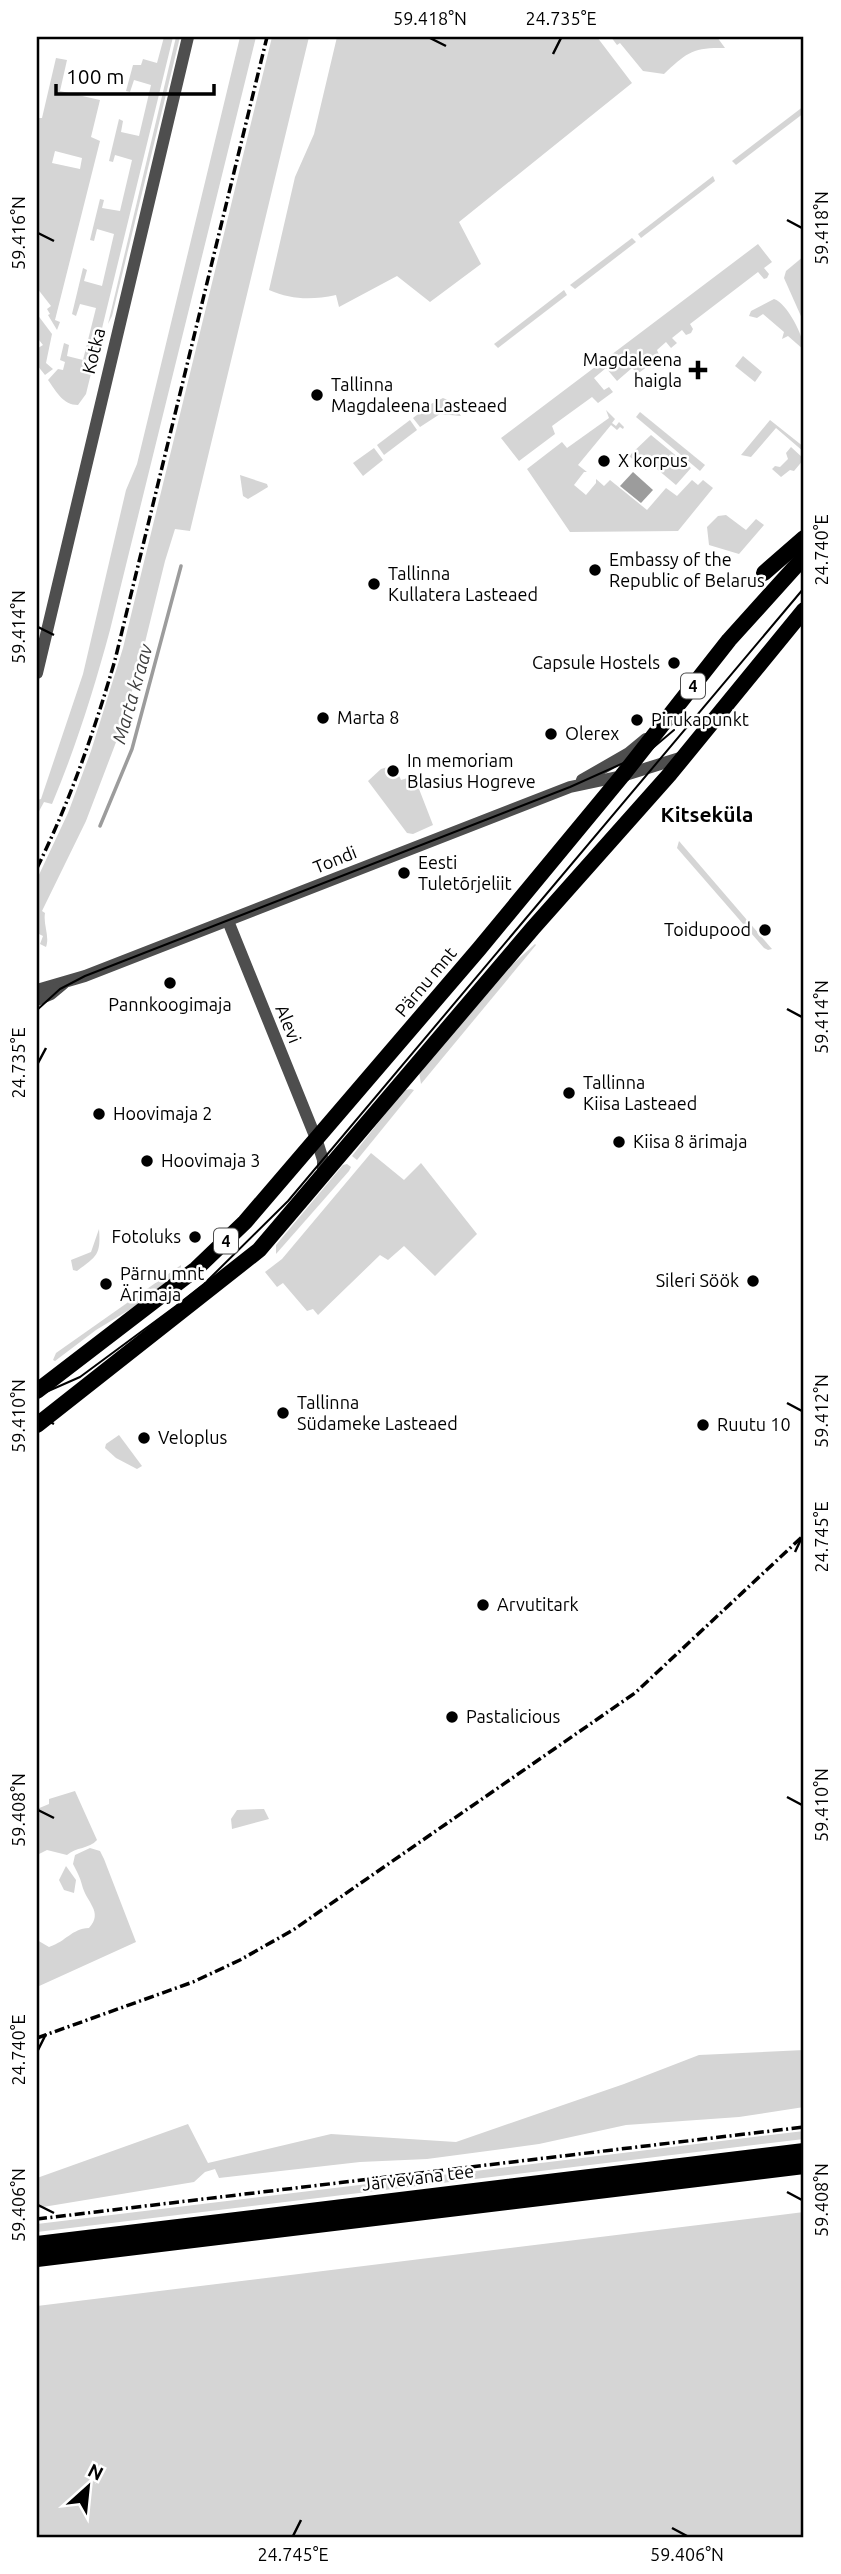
<svg xmlns="http://www.w3.org/2000/svg" width="841" height="2574" viewBox="0 0 841 2574" font-family="Ubuntu,sans-serif">
	<rect width="100%" height="100%" fill="#fff"/>
	<g fill="#d5d5d5" fill-rule="evenodd">
		<path d="M164 37H173L86 394 78 405C63 405 56 391 48 380L58 369 63 370 65 362 60 360 64 343 69 345 67 356 83 360 96 308 80 304 76 316 72 314 83 268 87 270 84 281 102 286 114 234 97 229 94 241 90 240 100 199 104 200 102 208 120 211 132 160 115 155 113 162 109 161 119 119 123 121 121 132 139 136 151 85 134 80 130 92 126 91 133 65H141L143 59 157 63Z"/>
		<path d="M176 37H180L112 316 108 324Z"/>
		<path d="M240 37H256L110 630C94 689 76 747 52 804L44 802 37 815V800L41 799 83 674 126 490 137 464Z"/>
		<path d="M272 37H309L190 531 175 529 165 561 138 671 118 737 86 821 42 911 45 913C43 925 50 936 46 947L40 944 43 936 37 933V879L68 813 91 751 123 648Z"/>
		<path d="M337 37H597L632 83 459 222 481 264 430 302 397 276 339 307 336 295C312 300 292 300 269 290L295 177 314 134Z"/>
		<path d="M611 37H717L725 48C693 47 686 53 664 74L643 71 620 43 617 45Z"/>
		<path d="M56 58 67 60 60 91 100 100 91 137 100 141 55 320 60 322 57 330 48 315 50 314 47 309 51 306 37 288V118H42ZM55 151 82 158 80 169 52 163Z"/>
		<path d="M804 106V113L736 165 732 161Z"/>
		<path d="M713 176 715 181 641 238 638 234Z"/>
		<path d="M632 238 636 242 575 289 570 285Z"/>
		<path d="M758 244 772 262 764 268 769 274 767 278 764 279 758 272 690 324 693 329 691 333 686 335 682 330 672 338 677 343 671 348 666 342 657 350 660 357 640 372H636L632 368 617 381 606 368 594 378 604 390 609 387 613 392 598 403 592 397 552 426 555 434 519 461 501 438Z"/>
		<path d="M804 256V323L784 278 786 271Z"/>
		<path d="M564 290 567 295 498 348 494 344Z"/>
		<path d="M774 299C787 303 804 336 804 350L788 336 782 339 784 332 763 314 757 318 749 316 751 311Z"/>
		<path d="M37 314 52 334 46 363 53 369 45 375 37 365V347L38 348 43 345 39 340 37 341Z"/>
		<path d="M743 356 762 372 755 382 735 366Z"/>
		<path d="M443 398 450 401 461 416 440 414 420 427 413 418 431 404Z"/>
		<path d="M606 410 615 419 612 423 616 426 619 422 624 427 623 429 620 427 617 430 611 425 578 465 587 472H584L574 485 586 495 596 483V479L604 486 610 480 647 510 666 488 677 496 692 480 698 485 703 480 713 488 678 531 570 532 527 469 562 442 567 448 609 418Z"/>
		<path d="M640 412 705 465 700 471 636 417Z"/>
		<path d="M410 420 417 430 384 455 377 445Z"/>
		<path d="M770 420 804 447V452L776 428 751 457 741 455Z"/>
		<path d="M651 435 691 468 676 485 651 464 646 470 629 456Z"/>
		<path d="M791 447 804 459 794 471 790 470 781 477 772 469 775 466 780 467 788 459 786 453Z"/>
		<path d="M374 448 383 460 363 476 353 463Z"/>
		<path d="M240 475 267 484 268 487 248 499 243 496Z"/>
		<path d="M726 515 746 530 756 519 764 525 739 554 709 545 707 527 718 516Z"/>
		<path d="M394 765 401 780 414 776 433 825 413 834 407 833 368 781 381 769Z"/>
		<path d="M679 841 772 949 768 950 764 948 677 848Z"/>
		<path d="M535 944 536 945 421 1084 419 1072 513 964Z"/>
		<path d="M411 1089 414 1090 357 1160 352 1156 404 1090Z"/>
		<path d="M371 1153 404 1180 421 1163 477 1234 435 1276 404 1246 388 1260 380 1255 318 1315 313 1309 307 1311 283 1283 277 1287 265 1272 282 1259Z"/>
		<path d="M347 1164 351 1167 349 1171 276 1254V1245L343 1165Z"/>
		<path d="M99 1229C101 1255 97 1256 77 1271L73 1270 71 1260 91 1252Z"/>
		<path d="M181 1265V1271L134 1307 96 1330 55 1361 53 1360 56 1353Z"/>
		<path d="M119 1435 142 1466 137 1469 116 1458 105 1448 106 1444Z"/>
		<path d="M75 1791 97 1840C89 1849 76 1847 67 1855L47 1850 37 1855V1809L49 1804V1799Z"/>
		<path d="M264 1809 269 1819 232 1829 231 1819 237 1810Z"/>
		<path d="M90 1848 100 1851 104 1859 136 1942 37 1987V1940L49 1947C67 1941 71 1929 89 1928 104 1912 86 1902 82 1885 80 1877 77 1872 73 1864L75 1855Z"/>
		<path d="M66 1866 76 1880 74 1893 64 1890 59 1880Z"/>
		<path d="M804 2050V2107L739 2117 626 2125 539 2144 427 2159 360 2162 219 2178 215 2169 205 2172 194 2182 37 2208V2178L188 2124 208 2163 331 2134 456 2142 624 2084 699 2055Z"/>
		<path d="M804 2131V2139L37 2232V2224Z"/>
		<path d="M804 2212V2537H37V2306Z"/>
	</g>
	<path fill="#9c9c9c" d="M633 472 653 490 641 503 620 486Z"/>
	<g fill="none" stroke-linecap="round" stroke-linejoin="round">
		<path stroke="#9c9c9c" stroke-width="3.5" d="M100 826 132 749 181 566"/>
		<g stroke="#4e4e4e" stroke-width="12">
			<path d="M37 673 188 37"/>
			<path d="M582 780 629 753 646 739"/>
			<path d="M228 921 317 1141 323 1160V1176"/>
			<path d="M37 990 85 976 570 787 622 776 683 757"/>
			<path d="M37 1000 51 994 63 984"/>
		</g>
		<g stroke="#000" stroke-width="16">
			<path d="M764 573 804 538"/>
			<path d="M37 1391 196 1269 245 1222 479 949 622 776 729 640 804 557"/>
			<path d="M37 1425 259 1250 533 928 669 775 804 610"/>
		</g>
		<g stroke="#000" stroke-width="16">
			<path d="M37 2244 804 2151"/>
			<path d="M37 2259 804 2166"/>
		</g>
		<g stroke="#000" stroke-width="2">
			<path d="M37 1010 60 989 85 976 570 787 648 752 674 730"/>
			<path d="M37 1396 80 1377 176 1306 204 1284 288 1201 804 588"/>
		</g>
		<g stroke="#000" stroke-width="3.5" stroke-dasharray="10 3.5 2 3.5" stroke-linecap="butt">
			<path d="M37 868C70 801 94 732 115 660L267 37"/>
			<path d="M37 2038 193 1982 240 1960 293 1930 635 1693 804 1535"/>
			<path d="M37 2219 804 2127"/>
		</g>
	</g>
	<path fill="none" stroke="#000" stroke-width="2.5" d="M430 38 446 46M553 54 561 38M787 220 802 228M38 233 54 241M795 566 802 550M38 627 54 635M787 1009 802 1017M38 1063 46 1048M787 1403 802 1411M38 1416 54 1424M795 1552 802 1537M787 1797 802 1805M38 1810 54 1818M38 2050 46 2034M787 2192 802 2200M38 2205 54 2213M672 2528 687 2536M293 2536 301 2520"/>
	<g fill="#000" stroke="#fff" stroke-width="2.5">
		<path d="M694.5 359.5h7v7h7v7h-7v7h-7v-7h-7v-7h7z"/>
		<circle cx="317" cy="395" r="7"/>
		<circle cx="604" cy="461" r="7"/>
		<circle cx="595" cy="570" r="7"/>
		<circle cx="374" cy="584" r="7"/>
		<circle cx="674" cy="663" r="7"/>
		<circle cx="323" cy="718" r="7"/>
		<circle cx="637" cy="720" r="7"/>
		<circle cx="551" cy="734" r="7"/>
		<circle cx="393" cy="771" r="7"/>
		<circle cx="404" cy="873" r="7"/>
		<circle cx="765" cy="930" r="7"/>
		<circle cx="170" cy="983" r="7"/>
		<circle cx="569" cy="1093" r="7"/>
		<circle cx="99" cy="1114" r="7"/>
		<circle cx="619" cy="1142" r="7"/>
		<circle cx="147" cy="1161" r="7"/>
		<circle cx="195" cy="1237" r="7"/>
		<circle cx="753" cy="1281" r="7"/>
		<circle cx="106" cy="1284" r="7"/>
		<circle cx="283" cy="1413" r="7"/>
		<circle cx="703" cy="1425" r="7"/>
		<circle cx="144" cy="1438" r="7"/>
		<circle cx="483" cy="1605" r="7"/>
		<circle cx="452" cy="1717" r="7"/>
	</g>
	<g text-anchor="middle" stroke-width="5" stroke-linejoin="round" paint-order="stroke">
		<g fill="#fff" stroke="#4c4c4c" stroke-width="2">
			<rect x="681" y="673.5" width="24" height="25" rx="5"/>
			<rect x="214" y="1228.5" width="24" height="25" rx="5"/>
		</g>
		<g font-size="16" font-weight="bold" fill="#000">
			<text x="693" y="692">4</text>
			<text x="226" y="1247">4</text>
		</g>
		<g font-size="18" fill="#000" stroke="#fff">
			<text transform="translate(94 351) rotate(-76)" y="6">Kotka</text>
			<text transform="translate(335 860) rotate(-22)" y="6">Tondi</text>
			<text transform="translate(426 982) rotate(-50)" y="6">Pärnu mnt</text>
			<text transform="translate(288 1024) rotate(68)" y="6">Alevi</text>
			<text transform="translate(418 2178) rotate(-7)" y="6">Järvevana tee</text>
		</g>
		<g font-size="18" fill="#000" stroke="#fff" text-anchor="start">
			<text x="682" y="366" text-anchor="end">Magdaleena<tspan x="682" dy="21">haigla</tspan></text>
			<text x="331" y="391">Tallinna<tspan x="331" dy="21">Magdaleena Lasteaed</tspan></text>
			<text x="618" y="467">X korpus</text>
			<text x="609" y="566">Embassy of the<tspan x="609" dy="21">Republic of Belarus</tspan></text>
			<text x="388" y="580">Tallinna<tspan x="388" dy="21">Kullatera Lasteaed</tspan></text>
			<text x="660" y="669" text-anchor="end">Capsule Hostels</text>
			<text x="337" y="724">Marta 8</text>
			<text x="651" y="726">Pirukapunkt</text>
			<text x="565" y="740">Olerex</text>
			<text x="407" y="767">In memoriam<tspan x="407" dy="21">Blasius Hogreve</tspan></text>
			<text x="418" y="869">Eesti<tspan x="418" dy="21">Tuletõrjeliit</tspan></text>
			<text x="751" y="936" text-anchor="end">Toidupood</text>
			<text x="170" y="1011" text-anchor="middle">Pannkoogimaja</text>
			<text x="583" y="1089">Tallinna<tspan x="583" dy="21">Kiisa Lasteaed</tspan></text>
			<text x="113" y="1120">Hoovimaja 2</text>
			<text x="633" y="1148">Kiisa 8 ärimaja</text>
			<text x="161" y="1167">Hoovimaja 3</text>
			<text x="181" y="1243" text-anchor="end">Fotoluks</text>
			<text x="120" y="1280">Pärnu mnt<tspan x="120" dy="21">Ärimaja</tspan></text>
			<text x="739" y="1287" text-anchor="end">Sileri Söök</text>
			<text x="297" y="1409">Tallinna<tspan x="297" dy="21">Südameke Lasteaed</tspan></text>
			<text x="717" y="1431">Ruutu 10</text>
			<text x="158" y="1444">Veloplus</text>
			<text x="497" y="1611">Arvutitark</text>
			<text x="466" y="1723">Pastalicious</text>
		</g>
		<g font-size="19" font-style="italic" fill="#3d3d3d" stroke="#fff">
			<text transform="translate(132 694) rotate(-74)" y="7">Marta kraav</text>
		</g>
		<g font-size="21" font-weight="bold" fill="#000" stroke="#fff">
			<text x="707" y="822">Kitseküla</text>
		</g>
	</g>
	<rect width="841" height="2574" fill="none" stroke="#ffffff" stroke-width="77"/>
	<g transform="translate(88 2487) rotate(27)" stroke="#ffffff" stroke-width="5" paint-order="stroke">
	<path d="M0-5L12 26L0 18L-12 26Z" fill="#000000"/>
	<text y="-10" font-size="19" font-weight="bold" text-anchor="middle" fill="#000000">N</text>
	</g>
	<path d="M56 84v10h158v-10" fill="none" stroke="#000000" stroke-width="3.5"/>
	<text x="66" y="84" font-size="21" fill="#000000" stroke="#ffffff" stroke-width="5" paint-order="stroke">100 m</text>
	<rect x="38" y="38" width="764" height="2498" fill="none" stroke="#000" stroke-width="2.5"/>
	<g font-size="18" text-anchor="middle" fill="#000">
		<text x="430" y="25">59.418°N</text>
		<text x="561" y="25">24.735°E</text>
		<text transform="translate(822 228) rotate(-90)" y="6">59.418°N</text>
		<text transform="translate(19 233) rotate(-90)" y="6">59.416°N</text>
		<text transform="translate(822 550) rotate(-90)" y="6">24.740°E</text>
		<text transform="translate(19 627) rotate(-90)" y="6">59.414°N</text>
		<text transform="translate(822 1017) rotate(-90)" y="6">59.414°N</text>
		<text transform="translate(19 1063) rotate(-90)" y="6">24.735°E</text>
		<text transform="translate(822 1411) rotate(-90)" y="6">59.412°N</text>
		<text transform="translate(19 1416) rotate(-90)" y="6">59.410°N</text>
		<text transform="translate(822 1537) rotate(-90)" y="6">24.745°E</text>
		<text transform="translate(822 1805) rotate(-90)" y="6">59.410°N</text>
		<text transform="translate(19 1810) rotate(-90)" y="6">59.408°N</text>
		<text transform="translate(19 2050) rotate(-90)" y="6">24.740°E</text>
		<text transform="translate(822 2200) rotate(-90)" y="6">59.408°N</text>
		<text transform="translate(19 2205) rotate(-90)" y="6">59.406°N</text>
		<text x="293" y="2561">24.745°E</text>
		<text x="687" y="2561">59.406°N</text>
	</g>
</svg>
